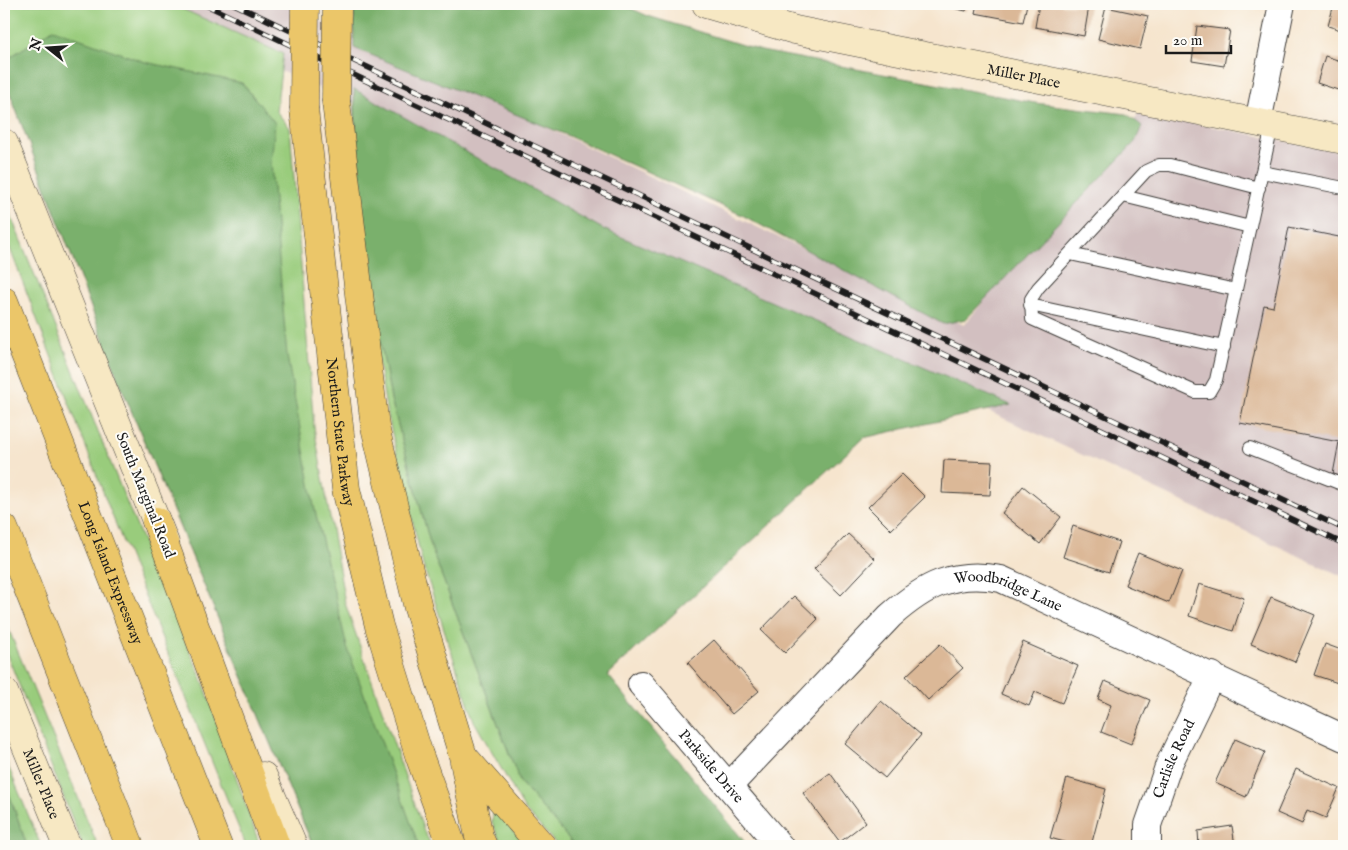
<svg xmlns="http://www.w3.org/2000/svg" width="1348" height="850" viewBox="0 0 1348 850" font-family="'IM FELL English',serif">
	<rect width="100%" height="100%" fill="#fdfcf7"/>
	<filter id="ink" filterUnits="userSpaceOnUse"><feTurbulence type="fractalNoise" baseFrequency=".02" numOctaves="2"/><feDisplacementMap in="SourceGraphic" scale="10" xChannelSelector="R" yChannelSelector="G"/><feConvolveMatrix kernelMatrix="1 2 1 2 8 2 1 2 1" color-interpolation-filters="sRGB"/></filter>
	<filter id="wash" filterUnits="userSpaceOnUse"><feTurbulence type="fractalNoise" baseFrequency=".0096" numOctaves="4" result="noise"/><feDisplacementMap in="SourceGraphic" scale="20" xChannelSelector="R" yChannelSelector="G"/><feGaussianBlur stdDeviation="1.12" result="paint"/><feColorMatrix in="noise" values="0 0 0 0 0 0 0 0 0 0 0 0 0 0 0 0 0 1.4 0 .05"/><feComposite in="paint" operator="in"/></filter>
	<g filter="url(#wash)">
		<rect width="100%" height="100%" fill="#f6e5ce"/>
		<path fill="#d2bfc0" d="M4 4H285L964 325 1140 112 1344 153V577L578 220 369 110 180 27Z"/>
		<g fill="#99cc7c" stroke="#5a744c">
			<path d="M4 4H171L283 54 276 111 290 128 314 427 345 603 424 831 432 846H313L121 386 4 78Z"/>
			<path d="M354 93 363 244 391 399 432 550 520 782 575 846H558L525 810 474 721 423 565 386 408 358 240Z"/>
			<path d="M4 199 129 508 204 684 260 846H246L110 510 4 233Z"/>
			<path d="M4 618 98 846H83L4 647Z"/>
			<path d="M4 756 41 846H27L4 779Z"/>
			<path d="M493 812 502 817 526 846H502L492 822Z"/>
		</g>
		<g fill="#7ab06c" stroke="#4b6644">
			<path d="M354 4H621L648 16 762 51 1035 103 1127 114 1142 126 1135 142 966 319 943 324 742 215 564 134 354 48Z"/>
			<path d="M53 29 145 62 242 83 275 123 271 163 287 356 314 506 347 647 419 846H313L121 386 4 78V61Z"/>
			<path d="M354 89 603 229 1011 405 863 438 608 675 748 846H575L520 782 432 550 391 399 363 244Z"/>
			<path d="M4 779 27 846H4Z"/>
		</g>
		<g id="blocks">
			<g fill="#dbb897">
				<path d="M935 4H968L966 11Z"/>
				<path d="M977 4H1027L1023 22 975 13Z"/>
				<path d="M1039 4 1089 6 1084 36 1035 27Z"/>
				<path d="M1334 4H1344V31L1328 26Z"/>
				<path d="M1106 7 1148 16 1140 49 1098 39Z"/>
				<path d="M1197 26 1230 30 1224 66 1192 61Z"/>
				<path d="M1325 56 1344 62V92L1317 83Z"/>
				<path d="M1289 227 1344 238V477L1333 474 1339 442 1240 423 1264 305 1273 307Z"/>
				<path d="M944 460 992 462 990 495 942 493Z"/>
				<path d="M902 474 925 497 891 530 868 507Z"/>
				<path d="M1023 486 1061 517 1040 544 1002 513Z"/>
				<path d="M1073 526 1119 542 1109 572 1063 557Z"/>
				<path d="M848 534 875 559 841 595 814 569Z"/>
				<path d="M1138 553 1182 571 1169 603 1125 585Z"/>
				<path d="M1199 584 1244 598 1233 631 1189 616Z"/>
				<path d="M794 596 818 619 785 653 761 630Z"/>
				<path d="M1271 597 1315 615 1295 662 1251 644Z"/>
				<path d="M714 640 759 691 732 714 688 663Z"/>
				<path d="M1023 642 1078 666 1062 703 1035 692 1029 706 1001 694Z"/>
				<path d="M940 644 963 668 928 700 906 676Z"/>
				<path d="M1325 644 1344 651V685L1314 675Z"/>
				<path d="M1105 681 1150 700 1131 744 1101 732 1111 705 1098 699Z"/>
				<path d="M881 701 921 735 885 778 845 744Z"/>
				<path d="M1235 739 1265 752 1246 797 1215 783Z"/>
				<path d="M1296 769 1339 788 1326 818 1307 810 1302 824 1277 813Z"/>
				<path d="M830 773 866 822 840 842 803 793Z"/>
				<path d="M1067 778 1106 789 1091 846H1079L1050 838Z"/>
				<path d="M1232 826 1235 846H1199L1198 831Z"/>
			</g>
		</g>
	</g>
	<g filter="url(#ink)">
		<use href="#blocks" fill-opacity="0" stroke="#3d3a37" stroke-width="1"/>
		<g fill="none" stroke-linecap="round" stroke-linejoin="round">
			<defs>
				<g id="lane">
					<path d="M1262 172 1344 188"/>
					<path d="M1259 188 1170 165H1159L1146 171 1038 288 1031 299 1032 319 1195 392H1209L1216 380 1272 126"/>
					<path d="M1123 196 1250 227"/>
					<path d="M1070 254 1236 290"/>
					<path d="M1030 305 1224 347"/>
					<path d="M1250 448 1344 485"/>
				</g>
				<g id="street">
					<path d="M1258 122 1282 4"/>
					<path id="s1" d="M641 684 780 846"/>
					<path id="s2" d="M729 786 890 616C925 585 954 570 1001 579L1344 738"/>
					<path id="s3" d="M1148 846V825L1169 764 1212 675"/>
				</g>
				<g id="secondary">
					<path id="s4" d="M706 4 795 30 1344 140"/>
					<path d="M4 143 165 543"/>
					<path id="s5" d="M4 692 67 846"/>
					<path d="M263 776 293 846"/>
				</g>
				<g id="highway">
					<path d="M336 102 375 427 418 608 463 756 479 837 483 846"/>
					<path id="s6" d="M304 109 346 489 379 626 419 755 452 846"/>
					<path id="s7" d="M4 301 218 846"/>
					<path d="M156 521 276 846"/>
					<path d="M4 528 130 846"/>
					<path d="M464 757 542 846"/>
				</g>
			</defs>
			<use href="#lane" stroke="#3d3a37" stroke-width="14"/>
			<use href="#street" stroke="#3d3a37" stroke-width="28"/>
			<use href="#secondary" stroke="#3d3a37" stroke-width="29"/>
			<use href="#highway" stroke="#3d3a37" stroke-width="29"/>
			<use href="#lane" stroke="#fff" stroke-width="12"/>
			<use href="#street" stroke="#fff" stroke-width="26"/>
			<use href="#secondary" stroke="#f7e8c3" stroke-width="28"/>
			<use href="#highway" stroke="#ebc669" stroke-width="28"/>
			<defs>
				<g id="rail">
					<path d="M204 4 1344 544"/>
					<path d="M234 4 1344 529"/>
				</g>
			</defs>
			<use href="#rail" stroke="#1c1c1c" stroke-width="5.5"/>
			<use href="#rail" stroke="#fdfcf7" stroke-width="4" stroke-dasharray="11" stroke-linecap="butt"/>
			<defs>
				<g id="highway-bridge">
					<path d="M336 102 337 4"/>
					<path d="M304 109 305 4"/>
				</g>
			</defs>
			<use href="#highway-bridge" stroke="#3d3a37" stroke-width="29" stroke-linecap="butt"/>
			<use href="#highway-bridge" stroke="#ebc669" stroke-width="28"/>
		</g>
	</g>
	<g text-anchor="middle" stroke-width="4" stroke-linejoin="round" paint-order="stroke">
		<g font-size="15" fill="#1c1c1c" stroke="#fdfcf7">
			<text dy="5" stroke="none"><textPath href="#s4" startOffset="326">Miller Place</textPath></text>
			<text dy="5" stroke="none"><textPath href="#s6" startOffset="325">Northern State Parkway</textPath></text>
			<text transform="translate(146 495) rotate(68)" y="5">South Marginal Road</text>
			<text dy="5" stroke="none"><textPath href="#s7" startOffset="292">Long Island Expressway</textPath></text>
			<text dy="5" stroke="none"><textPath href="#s2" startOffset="366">Woodbridge Lane</textPath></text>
			<text dy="5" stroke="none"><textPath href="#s3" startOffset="92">Carlisle Road</textPath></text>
			<text dy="5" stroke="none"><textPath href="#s1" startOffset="108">Parkside Drive</textPath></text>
			<text dy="5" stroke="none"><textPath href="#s5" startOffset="99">Miller Place</textPath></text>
		</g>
	</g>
	<rect width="1348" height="850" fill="none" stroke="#fdfcf7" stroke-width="20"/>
	<g transform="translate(48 48) rotate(287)" stroke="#fdfcf7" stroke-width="4" paint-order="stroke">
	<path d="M0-4L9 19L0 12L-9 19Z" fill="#1c1c1c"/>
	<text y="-8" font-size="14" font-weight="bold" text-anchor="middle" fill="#1c1c1c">N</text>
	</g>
	<path d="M1166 45v8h65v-8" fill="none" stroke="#1c1c1c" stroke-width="2.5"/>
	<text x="1173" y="45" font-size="15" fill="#1c1c1c" stroke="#fdfcf7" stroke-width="4" paint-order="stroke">20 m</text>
</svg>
